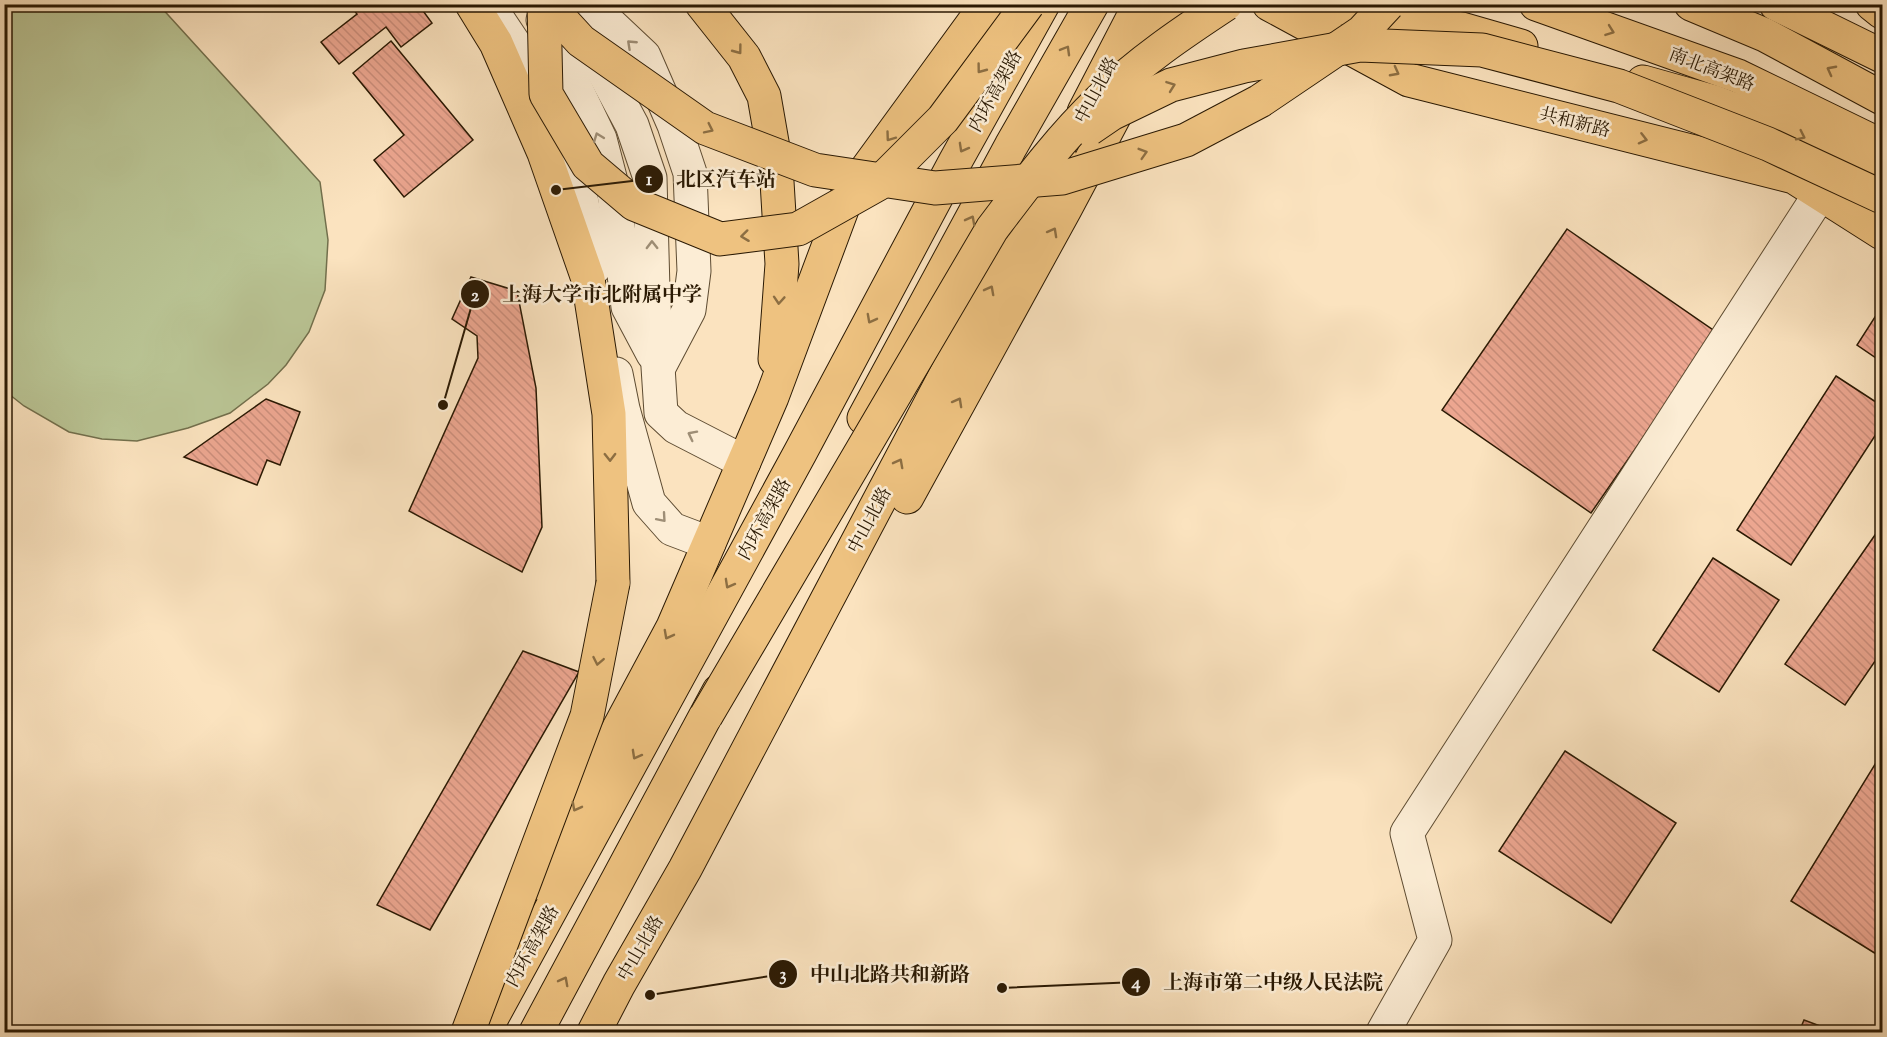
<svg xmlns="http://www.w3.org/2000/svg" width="1887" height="1037" viewBox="0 0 1887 1037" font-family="'Sorts Mill Goudy','Noto Serif SC',serif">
	<defs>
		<pattern id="building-back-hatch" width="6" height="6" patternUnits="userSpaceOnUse" patternTransform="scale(1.5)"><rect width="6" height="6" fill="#eca690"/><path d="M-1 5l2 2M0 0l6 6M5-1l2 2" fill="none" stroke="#cb8e7b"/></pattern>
	</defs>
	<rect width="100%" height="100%" fill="#fbe3bf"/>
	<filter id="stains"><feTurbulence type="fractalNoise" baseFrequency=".00333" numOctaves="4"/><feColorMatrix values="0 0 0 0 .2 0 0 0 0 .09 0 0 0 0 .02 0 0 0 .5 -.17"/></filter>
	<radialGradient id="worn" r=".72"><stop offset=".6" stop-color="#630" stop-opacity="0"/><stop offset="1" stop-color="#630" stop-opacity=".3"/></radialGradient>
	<path fill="#bac595" stroke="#726f4c" stroke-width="1.5" d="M4 5H159L320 182 328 240 325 290 309 332 286 365 268 384 230 413 188 428 137 441 102 439 69 432 24 406 5 391Z"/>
	<g fill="url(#building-back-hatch)" stroke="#2a1903" stroke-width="1.5">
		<path d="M349 4H418L432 23 401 47 386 27 339 64 321 42 357 14Z"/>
		<path d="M391 41 473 140 404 197 374 160 404 135 353 73Z"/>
		<path d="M1567 229 1716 332 1591 513 1442 410Z"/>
		<path d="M471 277 517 291 536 388 542 527 522 572 409 511 478 358 477 336 452 319Z"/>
		<path d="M1882 306V362L1857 345Z"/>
		<path d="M1836 376 1882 406V425L1791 565 1737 530Z"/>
		<path d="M266 399 300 412 280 465 267 460 257 485 184 457Z"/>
		<path d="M1882 525V651L1845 705 1785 664Z"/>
		<path d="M1713 558 1779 600 1719 692 1653 650Z"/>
		<path d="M523 651 579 672 430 930 377 905Z"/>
		<path d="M1565 751 1676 823 1611 923 1499 851Z"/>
		<path d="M1882 753V954L1881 957 1791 901Z"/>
		<path d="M1804 1020 1836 1032H1799Z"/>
	</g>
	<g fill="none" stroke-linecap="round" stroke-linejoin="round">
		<defs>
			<g id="minor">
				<path d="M571 4 610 24 644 56 674 125 690 173 694 271 689 310 659 367"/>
				<path d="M489 6 515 45 577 178 595 267"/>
				<path d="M543 20 600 139 614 193 628 307 653 354"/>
				<path d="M586 39 632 125 650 178 653 290 661 413 676 427 744 462"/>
				<path d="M616 374 623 409 649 503 672 529 709 543"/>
				<path d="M1383 1032 1435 940 1407 833 1820 194"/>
			</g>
			<g id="major">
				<path d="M702 4 744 57 764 96 776 165 782 264 775 359"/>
				<path d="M1269 4 1409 80 1794 177 1882 233"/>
				<path d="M1320 4 1462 29 1521 46"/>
				<path d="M1776 4 1882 56"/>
				<path d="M1643 82 1714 102 1796 133 1882 178"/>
				<path d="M1084 112 1140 4"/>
				<path d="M907 497 1065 209 1174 4"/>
				<path d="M536 883 673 627 772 397 847 196 987 4"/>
				<path d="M594 1032 619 984 685 869 1060 158"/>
			</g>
			<g id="highway">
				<path d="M472 4 496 43 544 153 588 279 609 414 613 583"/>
				<path d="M1536 4 1738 76 1882 146"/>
				<path d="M1691 4 1765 35 1882 98"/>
				<path d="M1872 4 1882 12"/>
				<path d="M864 418 1011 146 1092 4"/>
				<path d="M484 1032 800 453 955 162 1043 4"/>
				<path d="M536 1032 719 691"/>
			</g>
		</defs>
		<use href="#minor" stroke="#5e4c32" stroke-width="35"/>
		<use href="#major" stroke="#2a1903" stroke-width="35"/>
		<use href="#highway" stroke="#2a1903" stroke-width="35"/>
		<use href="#minor" stroke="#fcedd5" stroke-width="33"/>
		<use href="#major" stroke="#eec280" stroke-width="33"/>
		<use href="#highway" stroke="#eec280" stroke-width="33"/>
		<defs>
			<g id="highway-bridge">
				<path d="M544 4 546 94 588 165 634 204 720 239 798 229 878 184 943 119 1028 4"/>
				<path d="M547 4 581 41 705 128 815 170 935 188 1062 178 1186 140 1260 101 1362 32 1388 4"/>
				<path d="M1089 129 1111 114 1171 85 1244 66 1360 45 1482 50 1619 86 1768 144 1882 197"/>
				<path d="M706 716 992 229C1026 184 1060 138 1101 99 1139 62 1182 33 1226 4"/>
				<path d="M468 1032 587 716 613 583"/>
			</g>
		</defs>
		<use href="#highway-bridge" stroke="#2a1903" stroke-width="35" stroke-linecap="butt"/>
		<use href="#highway-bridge" stroke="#eec280" stroke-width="33"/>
	</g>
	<defs><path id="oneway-chevron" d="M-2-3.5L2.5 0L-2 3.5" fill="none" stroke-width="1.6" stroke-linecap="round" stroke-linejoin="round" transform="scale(1.5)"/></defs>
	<g stroke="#8c6e42">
		<use href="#oneway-chevron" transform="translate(1610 31) rotate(20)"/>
		<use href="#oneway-chevron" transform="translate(738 50) rotate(53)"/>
		<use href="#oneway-chevron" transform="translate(1066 50) rotate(-60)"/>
		<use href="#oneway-chevron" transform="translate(981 69) rotate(127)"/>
		<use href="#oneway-chevron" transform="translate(1831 70) rotate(-152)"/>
		<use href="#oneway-chevron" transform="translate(1395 72) rotate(28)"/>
		<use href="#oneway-chevron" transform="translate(1171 86) rotate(-20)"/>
		<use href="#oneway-chevron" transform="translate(709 129) rotate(26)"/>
		<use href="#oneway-chevron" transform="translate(1801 136) rotate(26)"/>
		<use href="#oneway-chevron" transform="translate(890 137) rotate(126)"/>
		<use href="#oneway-chevron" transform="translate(1643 139) rotate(14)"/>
		<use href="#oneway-chevron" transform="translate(963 148) rotate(119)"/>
		<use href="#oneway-chevron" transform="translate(1143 153) rotate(-17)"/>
		<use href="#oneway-chevron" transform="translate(971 220) rotate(-62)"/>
		<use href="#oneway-chevron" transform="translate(1053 232) rotate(-61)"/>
		<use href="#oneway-chevron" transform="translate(745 236) rotate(173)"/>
		<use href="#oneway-chevron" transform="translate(990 290) rotate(-62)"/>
		<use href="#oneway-chevron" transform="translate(779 300) rotate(94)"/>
		<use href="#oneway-chevron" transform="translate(871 319) rotate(118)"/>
		<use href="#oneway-chevron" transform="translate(958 402) rotate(-61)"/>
		<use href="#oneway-chevron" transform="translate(610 457) rotate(89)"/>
		<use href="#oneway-chevron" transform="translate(899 463) rotate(-62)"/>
		<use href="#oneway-chevron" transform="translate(729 584) rotate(119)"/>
		<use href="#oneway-chevron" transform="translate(668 635) rotate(118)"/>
		<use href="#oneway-chevron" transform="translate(598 661) rotate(101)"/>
		<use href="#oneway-chevron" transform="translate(636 755) rotate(119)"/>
		<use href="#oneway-chevron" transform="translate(576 807) rotate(118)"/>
		<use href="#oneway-chevron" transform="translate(564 981) rotate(-62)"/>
	</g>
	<g stroke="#9e8e76">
		<use href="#oneway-chevron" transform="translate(631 44) rotate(-137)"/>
		<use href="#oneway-chevron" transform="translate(598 137) rotate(-111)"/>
		<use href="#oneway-chevron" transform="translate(652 245) rotate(-91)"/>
		<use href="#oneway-chevron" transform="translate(692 435) rotate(-153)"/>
		<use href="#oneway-chevron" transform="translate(662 518) rotate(49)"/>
	</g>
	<g text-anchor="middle" stroke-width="5" stroke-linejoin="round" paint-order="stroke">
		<g font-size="18" fill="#2a1903" stroke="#fcedd5">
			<text transform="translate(1712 69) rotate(21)" y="6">南北高架路</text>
			<text transform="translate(1096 90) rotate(-62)" y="6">中山北路</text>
			<text transform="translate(995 91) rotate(-61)" y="6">内环高架路</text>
			<text transform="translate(1575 122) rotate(14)" y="6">共和新路</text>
			<text transform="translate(764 519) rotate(-61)" y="6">内环高架路</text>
			<text transform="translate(869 520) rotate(-62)" y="6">中山北路</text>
			<text transform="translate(532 946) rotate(-61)" y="6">内环高架路</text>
			<text transform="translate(640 948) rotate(-60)" y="6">中山北路</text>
		</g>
	</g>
	<path fill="none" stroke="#2a1903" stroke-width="2" d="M556 190L649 179M443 405L475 294M650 995L783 974M1002 988L1136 982"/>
	<g fill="#2a1903" stroke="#fcedd5" stroke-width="2">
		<circle cx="556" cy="190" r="6"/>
		<circle cx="443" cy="405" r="6"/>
		<circle cx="650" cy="995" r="6"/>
		<circle cx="1002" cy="988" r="6"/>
		<circle cx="649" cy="179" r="15"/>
		<circle cx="475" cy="294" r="15"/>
		<circle cx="783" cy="974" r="15"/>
		<circle cx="1136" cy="982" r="15"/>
	</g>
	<g font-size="18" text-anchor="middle" font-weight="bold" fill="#fff">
		<text x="649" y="185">1</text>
		<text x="475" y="301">2</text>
		<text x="783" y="980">3</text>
		<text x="1136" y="988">4</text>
	</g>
	<g font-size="20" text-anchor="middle" font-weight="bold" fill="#2a1903" stroke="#fcedd5" stroke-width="5" stroke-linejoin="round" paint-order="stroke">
		<text x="726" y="186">北区汽车站</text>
		<text x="602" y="301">上海大学市北附属中学</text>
		<text x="890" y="981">中山北路共和新路</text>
		<text x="1273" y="989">上海市第二中级人民法院</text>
	</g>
	<rect width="1887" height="1037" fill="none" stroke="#fbe3bf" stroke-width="24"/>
	<rect x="6" y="6" width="1875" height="1025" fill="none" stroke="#2a1903" stroke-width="3"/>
	<rect x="12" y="12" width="1863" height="1013" fill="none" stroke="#2a1903" stroke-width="1.5"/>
	<rect width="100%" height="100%" filter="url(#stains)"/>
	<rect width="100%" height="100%" fill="url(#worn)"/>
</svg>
